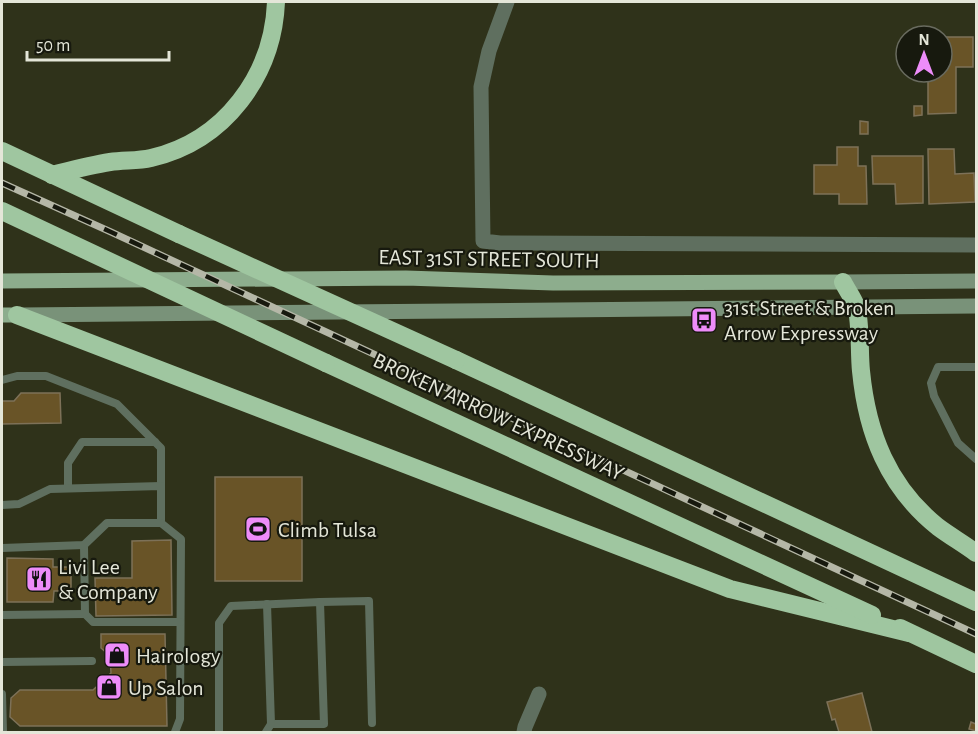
<svg xmlns="http://www.w3.org/2000/svg" width="978" height="734" viewBox="0 0 978 734" font-family="'Alegreya Sans',sans-serif">
	<rect width="100%" height="100%" fill="#2f321a"/>
	<g fill="#695427" stroke="#7d7158" stroke-width="1.5">
		<path d="M942 37H973V67H956V113L928 114V72H942Z"/>
		<path d="M914 106H922V115L914 116Z"/>
		<path d="M860 121 868 122V134H860Z"/>
		<path d="M837 147H858V166H866L867 204H839V194H814V165H837Z"/>
		<path d="M928 149H954L955 174 974 173 975 202 929 204Z"/>
		<path d="M872 156H923V203L896 204 895 184H873Z"/>
		<path d="M21 393H60L61 423 2 424V401H14Z"/>
		<rect x="215" y="477" width="87" height="104"/>
		<path d="M171 540 172 615 96 616 95 578H132V541Z"/>
		<path d="M7 558 53 559V567H71V591H54L53 602H7Z"/>
		<path d="M101 634H165L167 726H20L10 717 11 698 20 690H93L111 673 110 656 101 648Z"/>
		<path d="M862 693 872 732H839L835 719 832 720 827 702Z"/>
		<path d="M971 722 976 724V731L969 729Z"/>
	</g>
	<g fill="none" stroke-linecap="round" stroke-linejoin="round">
		<g stroke="#5f6f5f" stroke-width="8">
			<path d="M976 367H938L931 383 934 396 958 443 976 459"/>
			<path d="M2 380 17 376H46L117 404 161 448V486"/>
			<path d="M68 488V463L82 442H155"/>
			<path d="M2 505 19 504 50 489 161 486V523L181 539 180 719 175 732"/>
			<path d="M84 545 85 614 93 622H180"/>
			<path d="M2 548 84 545 107 523H161"/>
			<path d="M320 602 369 601 372 723"/>
			<path d="M2 615 85 614"/>
			<path d="M2 662 92 661"/>
			<path d="M2 694 3 732"/>
			<path d="M219 732V623L231 606 320 602 324 724H271"/>
			<path d="M266 732 271 724 267 604"/>
		</g>
		<g stroke="#5f6f5f" stroke-width="15">
			<path d="M507 2 489 51 481 87 483 241 500 243 976 245"/>
			<path d="M524 732 525 727 539 694"/>
		</g>
		<g stroke="#799279" stroke-width="15">
			<path d="M843 282 976 281"/>
			<path d="M20 315 976 306"/>
		</g>
		<g stroke="#8dad8d" stroke-width="15">
			<path d="M2 281 406 278 553 283 843 282"/>
			<path d="M2 315H17"/>
		</g>
		<g stroke="#9fc6a0" stroke-width="18">
			<path d="M2 151 179 234"/>
			<path d="M52 175C72 170 91 165 110 162 124 160 138 161 151 158 225 141 273 75 276 2"/>
			<path d="M843 282C847 290 853 298 856 306 861 322 859 353 861 371 867 433 888 487 938 527 950 536 964 544 976 553"/>
			<path d="M17 315 730 589 909 633"/>
			<path d="M456 360 976 602"/>
			<path d="M326 363 872 615"/>
			<path d="M900 628 976 664"/>
		</g>
		<defs>
			<path id="rail" d="M2 183 111 232 976 634"/>
		</defs>
		<use href="#rail" stroke="#b5b7a7" stroke-width="7"/>
		<use href="#rail" stroke="#17190e" stroke-width="4.5" stroke-dasharray="14" stroke-linecap="butt"/>
		<g stroke="#9fc6a0" stroke-width="18">
			<path d="M2 211 326 363"/>
			<path d="M179 234 456 360"/>
		</g>
	</g>
	<defs>
		<symbol id="bus-square" viewBox="-11 -11 22 22"><rect x="-9" y="-9" width="18" height="18" rx="4" fill="#ed8cf9" stroke="#17190e"/><path d="M-5-6H5V4H4V6H2V4H-2V6H-4V4H-5ZM-3.5-4V0h7V-4ZM-3.5 1.2v1.5H-2V1.2ZM2 1.2v1.5H3.5V1.2Z" fill="#111"/></symbol>
		<symbol id="stadium-square" viewBox="-11 -11 22 22"><rect x="-9" y="-9" width="18" height="18" rx="4" fill="#ed8cf9" stroke="#17190e"/><path d="M0-5a6.5 5 0 1 0 0 10a6.5 5 0 1 0 0-10ZM-3.5-1.8h7v3.6h-7Z" fill="#111"/></symbol>
		<symbol id="restaurant-square" viewBox="-11 -11 22 22"><rect x="-9" y="-9" width="18" height="18" rx="4" fill="#ed8cf9" stroke="#17190e"/><path d="M-5-6h1v4h1v-4h1v4h1v-4h1v5L-1.5 .5V6h-2V.5L-5-1ZM5-6V6H3V1.5H1.5Q1.5-4 5-6Z" fill="#111"/></symbol>
		<symbol id="shop-square" viewBox="-11 -11 22 22"><rect x="-9" y="-9" width="18" height="18" rx="4" fill="#ed8cf9" stroke="#17190e"/><path d="M-5-2.5h2.3a2.7 3.5 0 0 1 5.4 0H5L5.5 6h-11ZM-1.5-2.5h3a1.5 2.3 0 0 0-3 0Z" fill="#111"/></symbol>
	</defs>
	<g fill-rule="evenodd">
		<use href="#bus-square" x="689" y="305" width="30" height="30"/>
		<use href="#stadium-square" x="243" y="514" width="30" height="30"/>
		<use href="#restaurant-square" x="24" y="564" width="30" height="30"/>
		<use href="#shop-square" x="102" y="640" width="30" height="30"/>
		<use href="#shop-square" x="94" y="672" width="30" height="30"/>
	</g>
	<g text-anchor="middle" stroke-width="4.5" stroke-linejoin="round" paint-order="stroke">
		<g font-size="22" fill="#e4e6d8" stroke="#17190e">
			<text transform="translate(489 258) rotate(1)" y="8">EAST 31ST STREET SOUTH</text>
			<text transform="translate(499 416) rotate(25)" y="8">BROKEN ARROW EXPRESSWAY</text>
		</g>
		<g font-size="22" fill="#e4e6d8" stroke="#17190e" text-anchor="start">
			<text x="724" y="315">31st Street &amp; Broken<tspan x="724" dy="25">Arrow Expressway</tspan></text>
			<text x="278" y="537">Climb Tulsa</text>
			<text x="58" y="574">Livi Lee<tspan x="58" dy="25">&amp; Company</tspan></text>
			<text x="136" y="663">Hairology</text>
			<text x="128" y="695">Up Salon</text>
		</g>
	</g>
	<rect width="978" height="734" fill="none" stroke="#e4e6d8" stroke-width="6"/>
	<g transform="translate(924 54)"><circle r="28" fill="#17190e" stroke="#696b5f" stroke-width="1.5"/>
	<path d="M0-4.5L10 22L0 15L-10 22Z" fill="#ed8cf9"/>
	<text y="-9" font-size="16" font-weight="bold" text-anchor="middle" fill="#e4e6d8">N</text>
	</g>
	<path d="M27 51v9h142v-9" fill="none" stroke="#e4e6d8" stroke-width="3"/>
	<text x="36" y="51" font-size="18" fill="#e4e6d8" stroke="#17190e" stroke-width="4.5" paint-order="stroke">50 m</text>
</svg>
